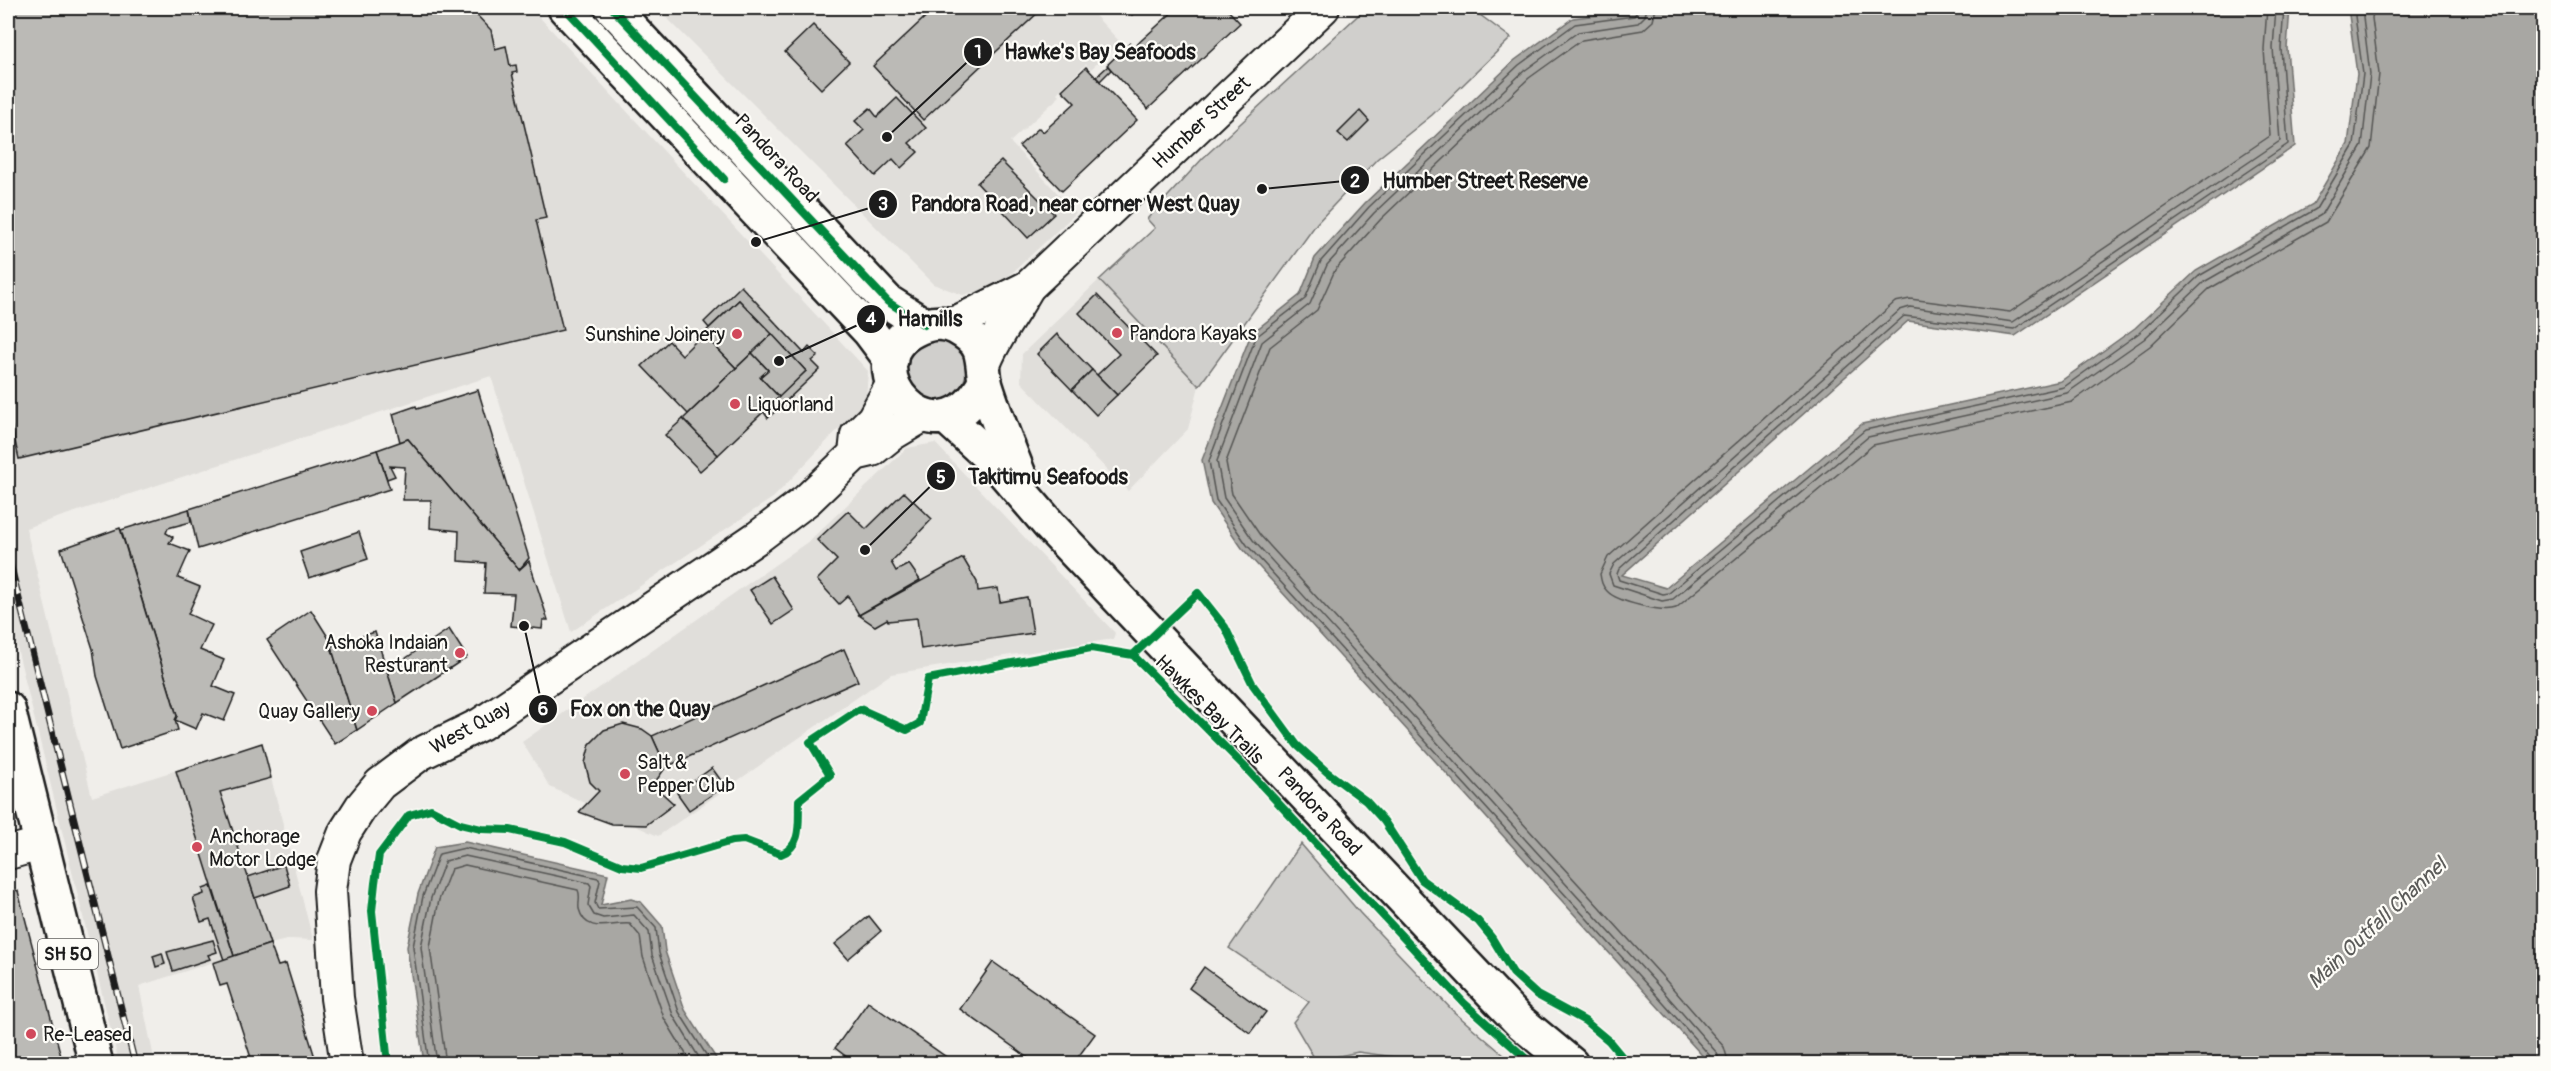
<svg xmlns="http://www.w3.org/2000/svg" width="2551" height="1071" viewBox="0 0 2551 1071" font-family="Pangolin,sans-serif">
	<rect width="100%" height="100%" fill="#f0eeea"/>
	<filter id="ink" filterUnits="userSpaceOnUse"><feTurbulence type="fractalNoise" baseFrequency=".0167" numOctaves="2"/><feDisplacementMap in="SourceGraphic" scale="12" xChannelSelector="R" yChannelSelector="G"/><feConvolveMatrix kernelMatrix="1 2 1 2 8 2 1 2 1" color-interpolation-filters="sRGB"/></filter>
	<g filter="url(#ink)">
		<g fill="#e0deda">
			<path d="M8 8H531L868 371 866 400 774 497 571 632 491 376 26 528 92 797 262 743 313 940 291 939 270 944 139 986 155 1063H119L8 611Z"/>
			<path d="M657 8H1088L1120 42 1091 69 1086 64 1057 93 1060 96 1010 142 1076 213 998 286 963 295 933 284Z"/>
			<path d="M1099 280 1199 386 1188 429 1128 491 1021 382 1022 354Z"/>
			<path d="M935 443 1115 633 1113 639 891 674 658 836 550 787 522 742 809 541 907 448Z"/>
		</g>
		<g fill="#d0cfcc" stroke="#767674" stroke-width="1.5">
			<path d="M1366 8 1472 9 1511 38 1432 115 1377 159 1317 223 1199 386 1099 280 1155 228 1147 219 1203 158Z"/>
			<circle cx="936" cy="370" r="30"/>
			<path d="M1301 844 1360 913 1454 1012 1513 1063H1438L1358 1052 1316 1061 1293 1022 1309 1002 1229 948Z"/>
		</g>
		<g fill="#a8a7a3" stroke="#706f6d" stroke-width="1.5">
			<path d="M1655 8H2290L2287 48 2295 146 2015 336 1908 321 1622 575 1666 588 1862 424 2061 381 2135 328 2196 271 2313 204 2348 144 2357 74 2349 15 2352 8H2543V1063H1709L1242 548 1211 503 1202 460 1251 334 1300 295 1315 258 1365 203 1515 60 1573 18Z"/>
			<path d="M465 842 608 874 601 905 631 899 641 902 662 926 665 951 685 1010 719 1063H424L407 947 418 894 435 847Z"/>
		</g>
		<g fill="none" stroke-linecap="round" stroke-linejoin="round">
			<g stroke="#545452" stroke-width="1.5">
				<path d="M1640 8 1634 16 1575 24 1519 65 1369 207 1321 261 1305 299 1256 337 1209 461 1216 500 1247 545 1649 987 1711 1057 1713 1064"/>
				<path d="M1647 8 1645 16 1638 23 1578 32 1524 71 1374 213 1327 265 1310 304 1262 342 1217 461 1224 498 1253 540 1655 982 1717 1053 1720 1064"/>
				<path d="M1656 8 1653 21 1643 30 1582 40 1529 78 1381 219 1335 270 1317 310 1270 347 1226 462 1232 494 1260 535 1662 976 1724 1047 1729 1064"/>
				<path d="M2267 8 2264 49 2270 136 2010 312 1910 299 1895 302 1608 557 1600 574C1601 581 1602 586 1607 591 1617 602 1663 613 1676 608L1873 445 2072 402 2150 346 2209 289 2326 222 2371 148 2379 74 2372 18 2374 8"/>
				<path d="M2276 8 2273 48 2280 141 2013 322 1910 307 1900 310 1614 564 1609 574 1613 585 1662 601 1673 599 1868 437 2067 393 2144 339 2204 282 2321 215 2362 146 2370 74 2363 17 2365 8"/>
				<path d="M2284 8 2281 48 2288 144 2014 329 1904 316 1619 569 1617 574 1619 580 1663 594 1669 593 1865 430 2064 387 2139 333 2199 276 2316 209 2354 145 2363 74 2355 16 2357 8"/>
				<path d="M429 1064 413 947 423 896 439 854 465 848 598 878 600 881 595 903 598 909 637 907 656 928 659 953 679 1012 712 1064"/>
				<path d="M437 1064 421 947 431 898 445 861 465 856 589 883 591 886 588 905 594 915 603 918 634 915 649 932 652 955 673 1015 703 1064"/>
				<path d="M446 1064 430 947 439 900 451 869 465 865 578 890C581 896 578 902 579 909 586 936 612 922 630 924L640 936 643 957 664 1018 692 1064"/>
			</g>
		</g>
		<g fill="#bbbab6" stroke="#1c1c1c" stroke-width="1.5">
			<path d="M8 8H470L491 30 495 49 506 46 510 66 516 65 517 72 512 73 546 218 536 220 563 330 19 459 8 411Z"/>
			<path d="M935 8H1043L923 120 873 66Z"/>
			<path d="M1126 8H1140L1132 15Z"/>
			<path d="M1177 8H1226L1240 23 1148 109 1107 65 1130 43 1134 47Z"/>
			<path d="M813 25 849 62 821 89 785 52Z"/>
			<path d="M1108 66 1111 70 1100 81 1096 77Z"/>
			<path d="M1086 67 1137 120 1062 191 1019 146 1039 128 1043 132 1075 103 1062 90Z"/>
			<path d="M897 98 926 128 909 143 918 152 901 168 893 159 875 176 847 146 864 130 855 121 870 108 877 117Z"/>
			<path d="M1360 111 1369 121 1348 142 1338 133Z"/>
			<path d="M1001 161 1054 214 1028 238 977 183Z"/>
			<path d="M741 286 804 353 809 347 818 356 812 361 820 369 768 418 763 411 806 371 739 300 709 328 704 322Z"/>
			<path d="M1097 295 1157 356 1117 395 1097 375 1119 354 1079 313Z"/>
			<path d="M739 300 772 334 736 368 703 334Z"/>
			<path d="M703 334 736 368 688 414 642 366 669 341 682 355Z"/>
			<path d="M772 334 806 371 779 397 760 377 768 370 752 353Z"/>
			<path d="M1057 334 1092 370 1072 390 1037 354Z"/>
			<path d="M752 353 768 370 760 377 779 397 718 455 683 419Z"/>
			<path d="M1092 370 1117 395 1096 415 1072 390Z"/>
			<path d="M478 390 529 558 519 570 408 439 400 442 393 414 416 406 417 409Z"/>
			<path d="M683 419 718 455 700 471 665 435Z"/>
			<path d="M408 439 519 570 529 561 548 620H543L542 629 511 626 514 594 484 593 486 563 458 561 459 531 430 528 431 500H403L405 467 390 466 395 476 387 479 377 450Z"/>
			<path d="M377 450 390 489 198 549 189 509Z"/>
			<path d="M904 492 932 519 891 562 896 571 909 564 920 580 859 615 848 596 839 604 817 580 837 560 817 540 848 511 866 529Z"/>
			<path d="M189 509 191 522 168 528 166 533 173 537 169 543 190 551 178 578 200 587 188 614 212 625 200 650 224 660 213 686 235 695 224 721 203 713 196 729 175 720 177 716 121 530Z"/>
			<path d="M120 528 177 716 175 720 178 730 120 749 97 676 93 649 61 549Z"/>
			<path d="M359 532 368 559 309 578 300 552Z"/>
			<path d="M963 558 977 582 978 591 998 588 1000 602 1027 597 1033 633 921 649 917 618 888 621 887 619 875 626 859 615Z"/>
			<path d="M772 576 794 610 773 624 750 590Z"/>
			<path d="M311 610 333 645 331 646 357 730 335 744 267 640Z"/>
			<path d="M449 629 467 657 397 703 387 671Z"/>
			<path d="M375 632 397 703 357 730 331 646Z"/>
			<path d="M844 649 858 681 666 767 652 736Z"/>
			<path d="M623 724 642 729 652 736 666 767 653 785 674 804 646 825 612 824 579 812 599 791 590 782 585 763 590 744 604 730Z"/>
			<path d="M262 743 271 778 220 792 270 944 234 956 176 771Z"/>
			<path d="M712 768 725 786 689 810 677 793Z"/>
			<path d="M284 865 290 886 255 898 248 877Z"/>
			<path d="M8 886 18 891 63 1064H8Z"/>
			<path d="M211 886 234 956 224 960 210 919 201 922 193 898 204 894 203 889Z"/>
			<path d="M869 916 881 931 848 959 835 944Z"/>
			<path d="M213 940 217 952 208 955 210 959 173 971 167 952Z"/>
			<path d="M270 944 278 966 286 964 317 1064H253L227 984 220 986 213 963Z"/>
			<path d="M162 953 165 964 156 967 153 956Z"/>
			<path d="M993 962 1095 1034 1073 1064H1037L960 1009Z"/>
			<path d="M1204 967 1266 1012 1250 1033 1189 988Z"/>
			<path d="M868 1002 949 1059 945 1064H856L835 1048Z"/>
		</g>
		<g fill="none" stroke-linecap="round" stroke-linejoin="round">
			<defs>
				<g id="minor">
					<path d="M951 325 1028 287 1323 8"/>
					<path d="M984 365C993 339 1014 313 1028 287"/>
					<path d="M855 454 857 435 873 419 892 385"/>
					<path d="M8 853 40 844"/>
					<path d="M347 1064 337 998 330 891 334 860 345 832 361 807 380 784 420 754 481 724 758 537 807 500 855 454 872 450 892 434 924 415"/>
				</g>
				<g id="major">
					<path d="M565 8 870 332 891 360"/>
					<path d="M612 8 888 302 924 325"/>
					<path d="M985 382C936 473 846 365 914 330 928 323 943 320 957 328 966 333 976 340 980 350 984 362 983 374 986 386 996 418 1009 449 1021 480"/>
					<path d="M946 417 995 462 1051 527 1519 1021 1571 1064"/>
				</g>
				<path id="highway" d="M8 709 96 1064"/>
			</defs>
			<use href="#minor" stroke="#1c1c1c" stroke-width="36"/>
			<use href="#major" stroke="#1c1c1c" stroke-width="38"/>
			<use href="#highway" stroke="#1c1c1c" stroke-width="38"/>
			<use href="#minor" stroke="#fdfcf7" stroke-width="32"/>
			<use href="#major" stroke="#fdfcf7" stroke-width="33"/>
			<use href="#highway" stroke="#fdfcf7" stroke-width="33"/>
			<defs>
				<path id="rail" d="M8 555 135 1064"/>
			</defs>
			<use href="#rail" stroke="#1c1c1c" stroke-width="7"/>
			<use href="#rail" stroke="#fdfcf7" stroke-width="4.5" stroke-dasharray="14" stroke-linecap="butt"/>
			<defs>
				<g id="cycleway">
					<path d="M565 8 724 179"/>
					<path d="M612 8 888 302 924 325"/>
					<path d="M1133 655 1198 593 1225 627 1253 685 1297 745 1327 772 1366 801 1384 821 1422 880 1478 921 1492 938 1513 973 1537 995 1585 1021 1609 1041 1628 1064"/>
					<path d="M388 1064 372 911 375 883 379 855 409 815 431 809 460 824 481 829 510 830 565 842 622 866 641 868 732 841 744 840 781 854C803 846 798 821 799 800L830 775 810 742 860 709 907 730 920 723 928 679 1091 648 1133 655 1243 765 1464 1003 1532 1064"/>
				</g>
			</defs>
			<use href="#cycleway" stroke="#fdfcf7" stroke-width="11"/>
			<use href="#cycleway" stroke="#00873e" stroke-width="8"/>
		</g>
	</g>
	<g fill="#d1495b" stroke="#fdfcf7" stroke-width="2">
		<circle cx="1117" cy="333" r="6"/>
		<circle cx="737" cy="334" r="6"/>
		<circle cx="735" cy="404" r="6"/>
		<circle cx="460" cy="653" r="6"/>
		<circle cx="372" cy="711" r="6"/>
		<circle cx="625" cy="774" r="6"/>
		<circle cx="197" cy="847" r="6"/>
		<circle cx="31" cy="1034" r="6"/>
	</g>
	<g text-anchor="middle" stroke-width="4.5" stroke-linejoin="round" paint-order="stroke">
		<rect fill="#fdfcf7" stroke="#605f5e" stroke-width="1.5" x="38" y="939" width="60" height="30" rx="4.5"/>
		<g font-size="18" font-weight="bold" fill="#1c1c1c">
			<text x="68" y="960">SH 50</text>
		</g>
		<g font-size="20" fill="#1c1c1c" stroke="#fdfcf7">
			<text transform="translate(1201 122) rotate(-43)" y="7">Humber Street</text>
			<text transform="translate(777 158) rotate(47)" y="7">Pandora Road</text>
			<text transform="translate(1210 709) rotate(45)" y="7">Hawkes Bay Trails</text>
			<text transform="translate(470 727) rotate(-29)" y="7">West Quay</text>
			<text transform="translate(1320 811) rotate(47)" y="7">Pandora Road</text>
		</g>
		<g font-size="20" fill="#1c1c1c" stroke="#fdfcf7" text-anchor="start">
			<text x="1129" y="340">Pandora Kayaks</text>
			<text x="725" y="341" text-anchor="end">Sunshine Joinery</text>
			<text x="747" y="411">Liquorland</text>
			<text x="448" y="649" text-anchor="end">Ashoka Indaian<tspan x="448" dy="23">Resturant</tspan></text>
			<text x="360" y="718" text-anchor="end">Quay Gallery</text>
			<text x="637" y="769">Salt &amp;<tspan x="637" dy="23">Pepper Club</tspan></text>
			<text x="209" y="843">Anchorage<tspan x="209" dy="23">Motor Lodge</tspan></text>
			<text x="43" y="1041">Re-Leased</text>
		</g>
		<g font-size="21" font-style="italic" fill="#5b5b59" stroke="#fdfcf7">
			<text transform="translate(2377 923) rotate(-43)" y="7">Main Outfall Channel</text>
		</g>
	</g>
	<path fill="none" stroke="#1c1c1c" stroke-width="2" d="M887 137L978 52M1262 189L1355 180M756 242L883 204M779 361L871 319M865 550L941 476M524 626L543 709"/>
	<g fill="#1c1c1c" stroke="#fdfcf7" stroke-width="2">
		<circle cx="887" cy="137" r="6"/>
		<circle cx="1262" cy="189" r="6"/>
		<circle cx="756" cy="242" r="6"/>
		<circle cx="779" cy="361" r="6"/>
		<circle cx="865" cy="550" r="6"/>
		<circle cx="524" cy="626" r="6"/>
		<circle cx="978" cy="52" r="15"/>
		<circle cx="1355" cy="180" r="15"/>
		<circle cx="883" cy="204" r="15"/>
		<circle cx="871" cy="319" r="15"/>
		<circle cx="941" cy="476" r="15"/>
		<circle cx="543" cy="709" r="15"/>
	</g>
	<g font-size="18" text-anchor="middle" font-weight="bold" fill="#fff">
		<text x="978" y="58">1</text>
		<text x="1355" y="187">2</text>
		<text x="883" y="210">3</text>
		<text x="871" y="325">4</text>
		<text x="941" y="483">5</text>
		<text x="543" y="715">6</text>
	</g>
	<g font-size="21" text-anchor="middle" font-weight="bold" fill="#1c1c1c" stroke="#fdfcf7" stroke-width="4.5" stroke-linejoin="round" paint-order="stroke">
		<text x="1100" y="59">Hawke's Bay Seafoods</text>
		<text x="1485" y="188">Humber Street Reserve</text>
		<text x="1075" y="211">Pandora Road, near corner West Quay</text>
		<text x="930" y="326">Hamills</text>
		<text x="1048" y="484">Takitimu Seafoods</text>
		<text x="640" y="716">Fox on the Quay</text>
	</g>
	<rect width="2551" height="1071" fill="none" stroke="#fdfcf7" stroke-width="30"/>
	<rect x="15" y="15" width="2521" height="1041" fill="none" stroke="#1c1c1c" stroke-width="2" filter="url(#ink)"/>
</svg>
